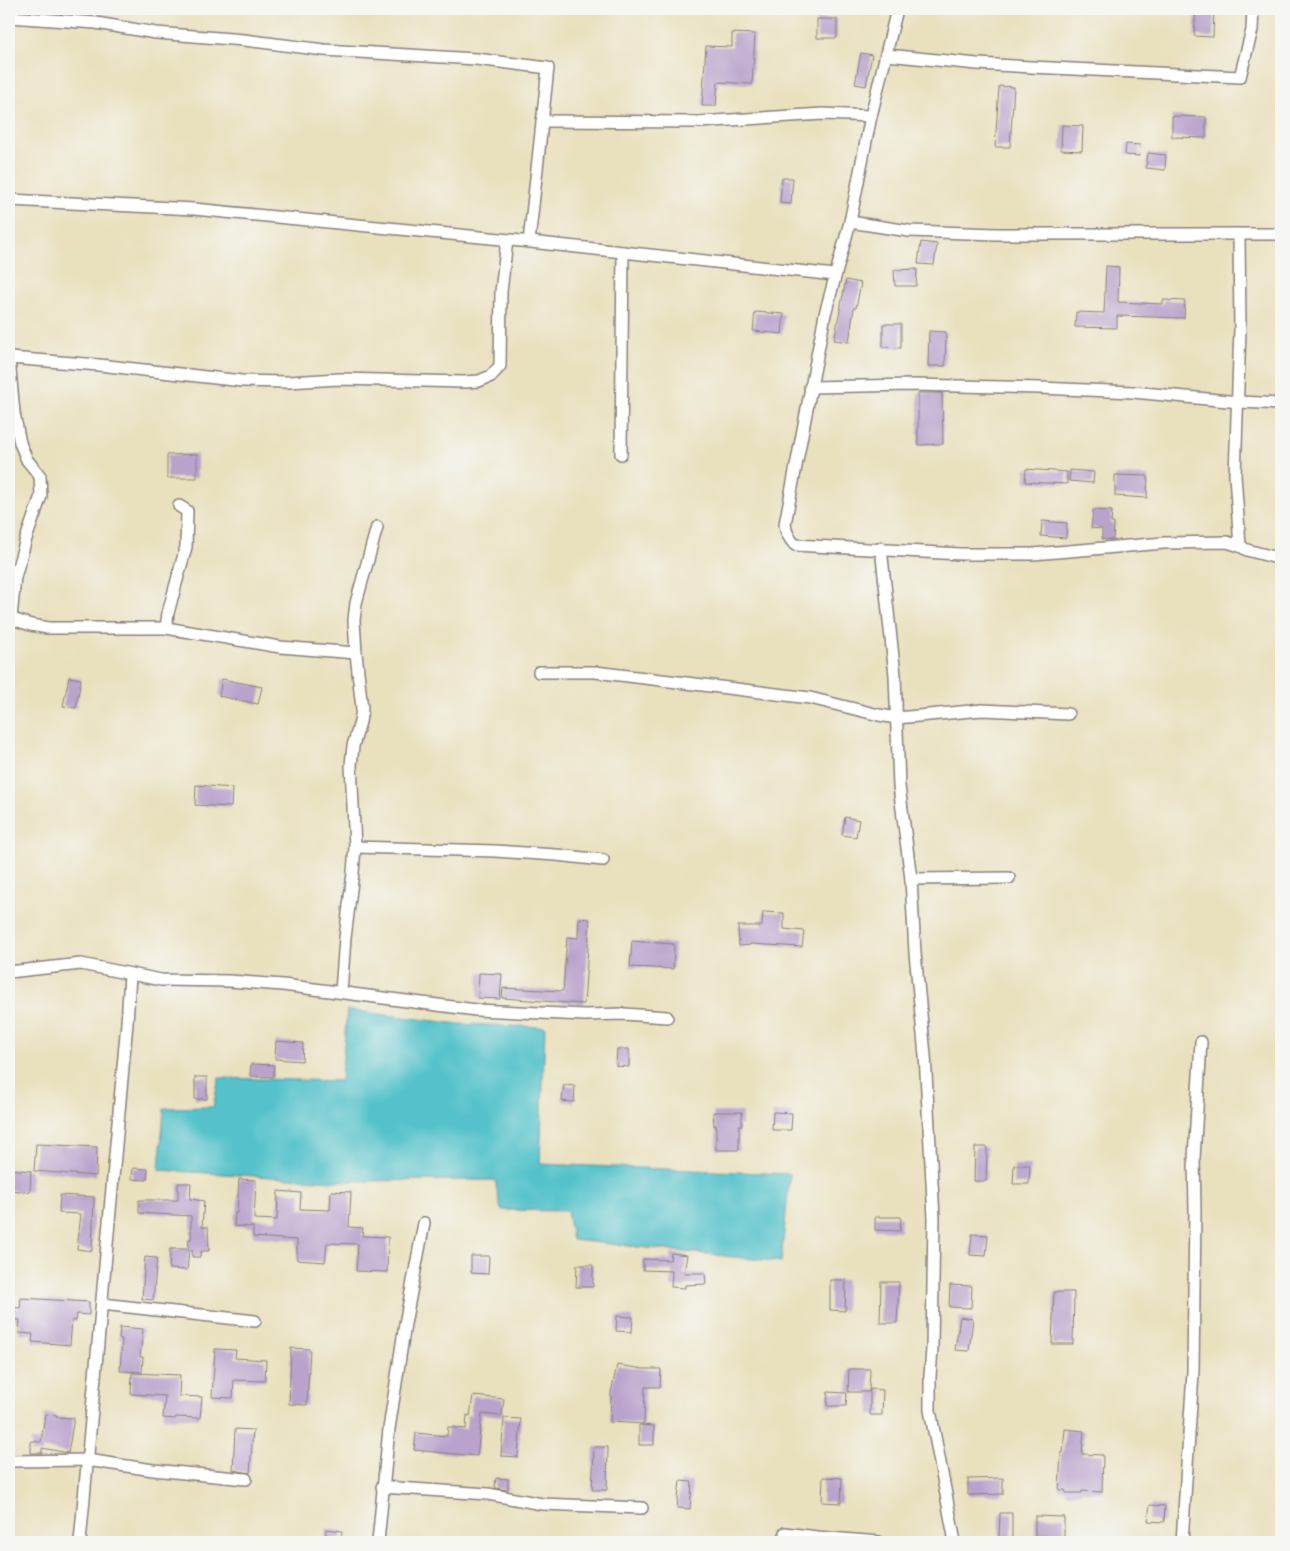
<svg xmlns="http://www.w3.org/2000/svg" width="1290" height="1551" viewBox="0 0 1290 1551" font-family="Dekko,sans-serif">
	<rect width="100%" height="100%" fill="#f6f6f2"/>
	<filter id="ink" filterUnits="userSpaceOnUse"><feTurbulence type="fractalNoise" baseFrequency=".02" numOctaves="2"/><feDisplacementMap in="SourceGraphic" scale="10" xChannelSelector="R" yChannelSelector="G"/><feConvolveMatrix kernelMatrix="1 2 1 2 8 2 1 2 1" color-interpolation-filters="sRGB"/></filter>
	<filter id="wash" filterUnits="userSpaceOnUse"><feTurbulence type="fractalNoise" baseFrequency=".0096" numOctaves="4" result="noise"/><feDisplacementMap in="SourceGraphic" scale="20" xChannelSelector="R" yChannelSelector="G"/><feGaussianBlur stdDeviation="1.12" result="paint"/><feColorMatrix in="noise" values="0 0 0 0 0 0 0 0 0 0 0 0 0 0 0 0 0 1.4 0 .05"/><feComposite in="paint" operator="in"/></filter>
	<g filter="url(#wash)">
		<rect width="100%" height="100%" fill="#e9e0bd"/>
		<path fill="#54c2cb" stroke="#3b7283" d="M347 1010 459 1024 545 1027 540 1164 790 1174 781 1262 572 1240 567 1211 501 1210 495 1180 334 1181 159 1170 164 1108 213 1107 219 1078 341 1081Z"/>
		<g id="blocks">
			<g fill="#b9a2cc">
				<path d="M1196 9H1214L1213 37 1194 36Z"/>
				<rect x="817" y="19" width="20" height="19"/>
				<path d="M732 33 755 34 752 84 718 82 716 106H702L706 46 732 47Z"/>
				<path d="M861 53 872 55 866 86 855 84Z"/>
				<path d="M999 86 1014 87 1010 147H995Z"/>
				<path d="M1172 116 1206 117V138L1172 137Z"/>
				<path d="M1062 125 1083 126 1082 151 1061 150Z"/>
				<path d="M1126 144 1140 145 1139 156 1125 155Z"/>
				<path d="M1148 153 1166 155 1165 170 1146 168Z"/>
				<path d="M782 178H793L791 204 780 203Z"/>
				<path d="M921 242 937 244 934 265 918 264Z"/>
				<path d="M1106 266 1119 267 1118 302 1163 304V300L1185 301 1184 318 1117 316V328L1075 327 1076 312 1104 313Z"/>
				<path d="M917 269 916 286H895L894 270Z"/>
				<path d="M846 280 861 283 856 308 854 307 849 342 834 340Z"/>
				<path d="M755 312 784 314 782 334 753 331Z"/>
				<path d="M883 324H901V348L883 347Z"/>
				<path d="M929 331 946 332 945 366H928Z"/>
				<path d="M918 393H942L943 444 918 445Z"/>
				<path d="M197 454V478H167V455Z"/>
				<path d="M1026 469 1067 472V484L1025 482Z"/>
				<path d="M1070 470 1094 472 1093 483 1069 481Z"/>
				<path d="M1115 475 1148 476 1147 498 1115 496Z"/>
				<path d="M1093 510 1112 511 1111 523H1114L1113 540 1102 539V529L1091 528Z"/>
				<path d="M1042 521 1067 523 1066 538 1041 536Z"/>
				<path d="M69 677 81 679 76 708 63 706Z"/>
				<path d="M222 679 262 687 258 704 219 696Z"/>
				<path d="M196 785 232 788 231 807 195 805Z"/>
				<path d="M845 817 859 820 856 837 842 835Z"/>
				<path d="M763 912 784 913V929L804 931 802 947 750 944V945L739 946 738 926H762Z"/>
				<path d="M579 918 590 919 584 1004 502 998 503 988 563 991 567 937 578 938Z"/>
				<path d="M632 941 674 944 673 969 630 967Z"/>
				<path d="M479 973 502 974 500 999 478 998Z"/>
				<path d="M276 1041 303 1043 302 1061 275 1059Z"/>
				<path d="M617 1049H629V1067L616 1066Z"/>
				<path d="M251 1064 274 1065 273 1077 250 1076Z"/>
				<rect x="195" y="1077" width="12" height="22"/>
				<path d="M564 1085 575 1086 574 1102 562 1101Z"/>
				<path d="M713 1112H742V1125H739V1150H716V1125L714 1126Z"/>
				<path d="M773 1112 792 1113 791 1130H772Z"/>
				<path d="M36 1144 97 1147 96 1176 34 1171Z"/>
				<path d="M975 1147H987L986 1181H974Z"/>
				<path d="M1014 1165H1030L1029 1184H1013Z"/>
				<path d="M133 1168 148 1169 147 1180 132 1179Z"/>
				<path d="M9 1169 31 1171 30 1192 9 1190Z"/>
				<path d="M239 1179 256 1180 254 1219 277 1220 278 1191 301 1193 300 1209 330 1210 331 1191 351 1192 349 1227 363 1228 362 1236 388 1237 387 1272 356 1271 358 1244 327 1243 325 1262 297 1260V1240L253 1237V1227L234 1226 235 1213H237Z"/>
				<path d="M178 1183H191L190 1199 204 1201 202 1227H208L209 1251H201L200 1257H192V1250H189L187 1270 169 1269 170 1249H188L189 1239H191V1216L139 1213V1200H178Z"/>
				<path d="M60 1195 94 1197 92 1251 77 1249 81 1214 59 1213Z"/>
				<path d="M875 1217H901L900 1231 875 1230Z"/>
				<path d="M972 1234 988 1235 986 1256 970 1255Z"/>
				<path d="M671 1253 687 1255 684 1273H705L706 1284 685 1285V1288L671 1287 672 1271 643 1270V1259L670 1260Z"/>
				<path d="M471 1256H489L488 1274 471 1273Z"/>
				<path d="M145 1257 157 1258 153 1300 142 1299Z"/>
				<path d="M577 1265H593V1287H576Z"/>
				<path d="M830 1280H846L845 1311 830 1310Z"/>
				<path d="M881 1282H899L897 1323H880Z"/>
				<path d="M950 1285 972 1286 971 1308 949 1307Z"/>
				<path d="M1054 1292H1074L1073 1344H1052Z"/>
				<path d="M21 1298 89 1302V1315L77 1314 76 1321 72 1320 70 1345 32 1342 33 1334 19 1333 20 1320 9 1319V1307L20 1308Z"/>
				<path d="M617 1316 633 1317 632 1332 616 1331Z"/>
				<path d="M960 1317 973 1319 969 1351 955 1350Z"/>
				<path d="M120 1327 143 1329 140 1357H143L142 1372 120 1371 122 1339H119Z"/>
				<path d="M291 1348 310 1349 307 1405 289 1404Z"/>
				<path d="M215 1349 236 1350 235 1358 266 1360 265 1381 234 1380 233 1398 212 1397Z"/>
				<path d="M617 1365 644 1369H661L660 1387H645L644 1424 610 1422 611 1393Z"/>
				<path d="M849 1369H870L869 1392H848Z"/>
				<path d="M132 1373 180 1375 179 1396 202 1397 200 1418 176 1417 175 1419 163 1418 165 1396 131 1394Z"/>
				<path d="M870 1389 883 1390 882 1415H870Z"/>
				<path d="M828 1392 847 1393 846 1406H827Z"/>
				<path d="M473 1396 504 1399 502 1416 482 1414 477 1456 414 1450 416 1433 447 1436 448 1427 466 1429 467 1415 470 1416Z"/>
				<path d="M45 1414 56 1415V1417L74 1418 68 1453 42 1448V1453H31V1441L41 1442Z"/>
				<path d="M504 1418 521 1419 518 1457 501 1456Z"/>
				<path d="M639 1425 654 1426V1445H639Z"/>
				<path d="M235 1429 253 1430 250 1473 233 1470Z"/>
				<path d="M1065 1429 1084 1431 1082 1454 1103 1455 1102 1492 1082 1491V1493H1066L1065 1490H1059L1061 1453H1063Z"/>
				<path d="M594 1447H608L607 1490H592Z"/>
				<path d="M823 1477 842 1478 841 1503 822 1502Z"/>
				<path d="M496 1478 508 1479V1490L495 1488Z"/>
				<path d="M1003 1478V1494L968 1495V1479Z"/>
				<path d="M680 1481 692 1482 690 1509 677 1508Z"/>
				<path d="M1150 1505 1165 1506 1164 1522 1148 1521Z"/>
				<path d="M1000 1513H1012V1538L999 1537Z"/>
				<path d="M1035 1516 1064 1517V1537L1035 1536Z"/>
				<path d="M326 1529 342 1531 341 1542H325Z"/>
			</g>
		</g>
	</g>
	<g filter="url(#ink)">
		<use href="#blocks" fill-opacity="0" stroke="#86817c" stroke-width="1"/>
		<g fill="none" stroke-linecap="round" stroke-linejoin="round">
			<defs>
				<g id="street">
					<path d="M897 9 871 116 850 222 825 314 785 524C786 533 789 538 795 545L960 554H1033L1164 543 1227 542 1240 546 1247 550 1281 559"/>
					<path d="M9 17 96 23 156 33 244 40 324 50 476 59 548 68 529 242"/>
					<path d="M887 55 977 64 1031 67 1240 77 1252 30 1253 9"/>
					<path d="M542 121 699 122 823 114 871 116"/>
					<path d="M9 200 194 209 521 241 835 275"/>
					<path d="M850 222 909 231 996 234H1281"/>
					<path d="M1239 235 1240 329 1235 475 1240 546"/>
					<path d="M9 358 99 365 242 381 288 382 339 379 464 382 479 381 491 376 500 366 501 292 507 240"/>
					<path d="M9 359 14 413 20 443 27 460 40 476 41 496 26 539 15 577 11 618"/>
					<path d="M810 387 914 385 1040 388 1133 392 1239 402 1281 404"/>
					<path d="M621 454 623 252"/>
					<path d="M881 548 895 675 899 786 911 879 915 953 925 1055 934 1218 932 1349 930 1376V1410L955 1542"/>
					<path d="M9 618 31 625 48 628H166L280 647 356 653"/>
					<path d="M166 628 168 613 186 547 187 511 179 506"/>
					<path d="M539 672H595L810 698 879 715 897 718 982 710 1068 714"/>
					<path d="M355 847 495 851 556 855 603 860"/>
					<path d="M911 879 1009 878"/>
					<path d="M9 972 81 964 161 980 229 981 283 985 476 1010 585 1015 624 1014 667 1017"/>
					<path d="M341 992 345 938 353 873 355 847 351 765 353 746 360 722 362 709 356 653 354 620 356 603 377 527"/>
					<path d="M102 1304 255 1321"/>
					<path d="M9 1461 87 1460 153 1470 246 1479"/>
					<path d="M382 1487 488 1494 542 1504 642 1508"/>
					<path d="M785 1533 817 1537 879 1542"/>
					<path d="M80 1542 127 1023 130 975"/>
					<path d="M378 1542 389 1429 405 1324 424 1223"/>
					<path d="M1182 1542 1193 1373 1195 1210 1194 1158 1201 1042"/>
				</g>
			</defs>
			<use href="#street" stroke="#86817c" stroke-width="14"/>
			<use href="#street" stroke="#fff" stroke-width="11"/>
		</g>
	</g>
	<rect width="1290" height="1551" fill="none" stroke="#f6f6f2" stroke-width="30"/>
</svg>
